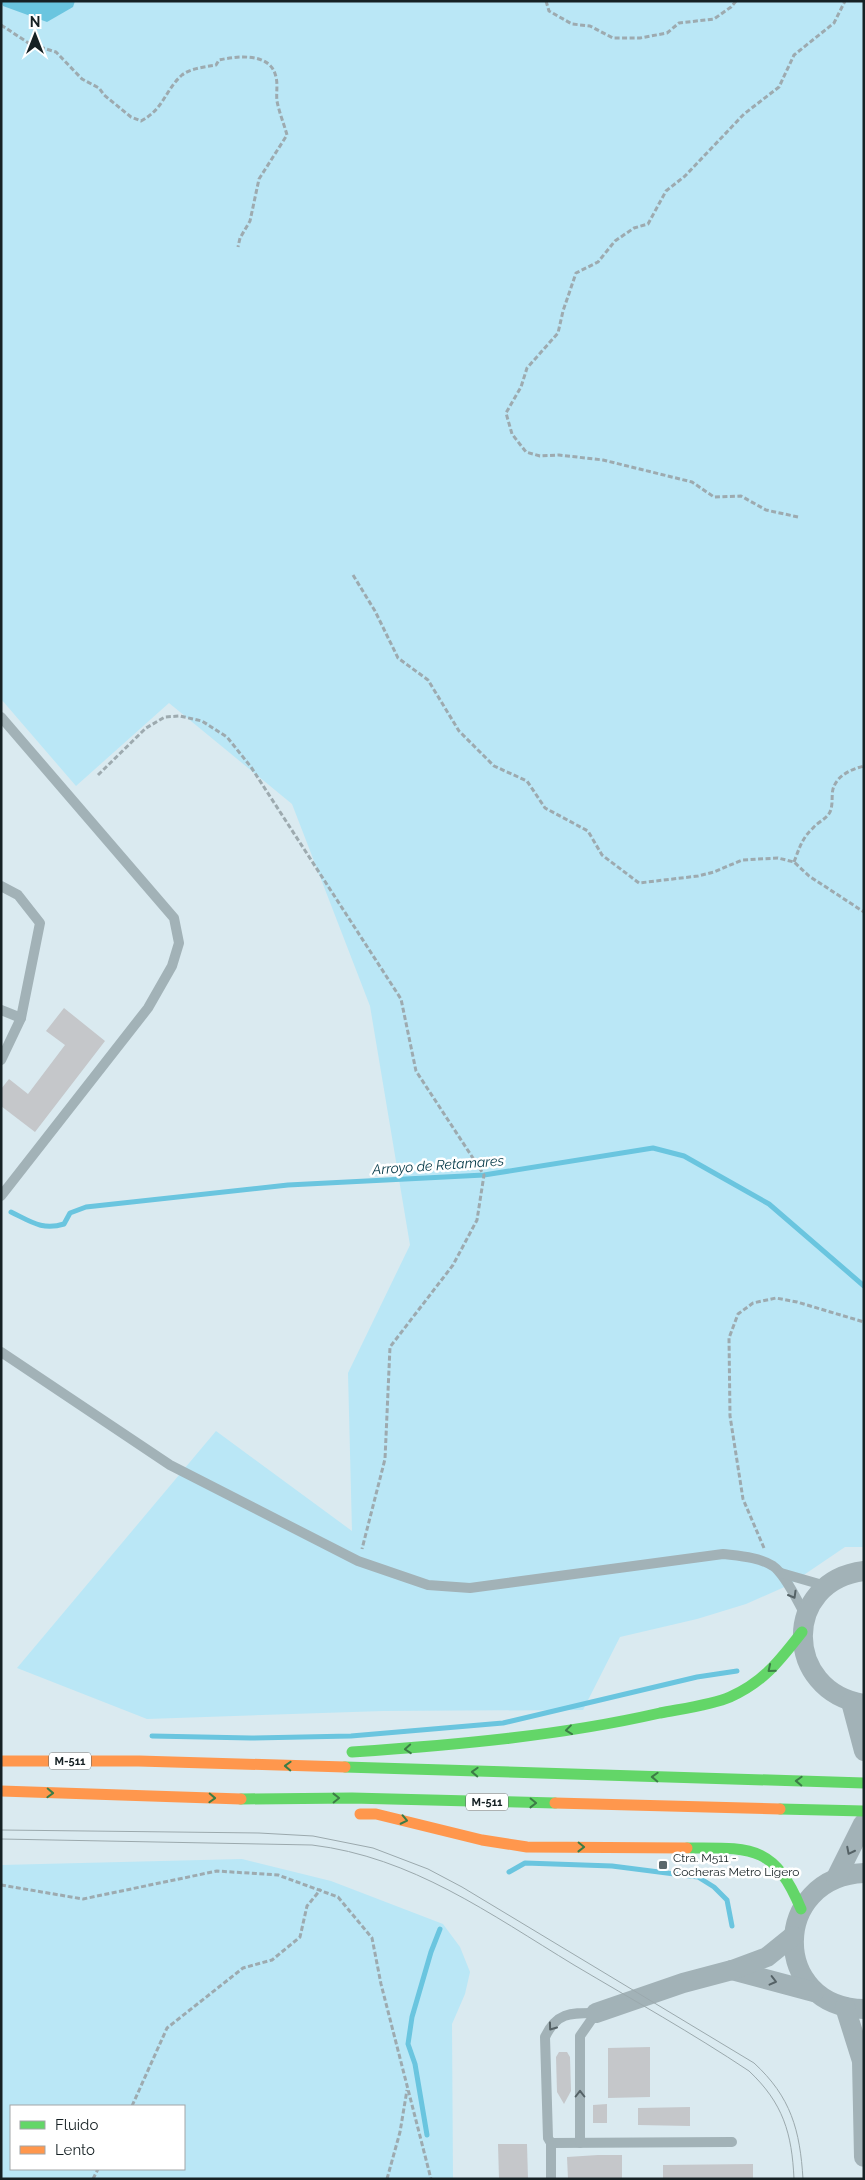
<svg xmlns="http://www.w3.org/2000/svg" width="865" height="2180" viewBox="0 0 865 2180" font-family="Raleway,sans-serif">
	<rect width="100%" height="100%" fill="#daeaf0"/>
	<g fill="#bae7f6" fill-rule="evenodd">
		<path d="M1 1H864V1547H845L789 1585 746 1604 697 1619 620 1637 583 1710 383 1711 147 1719 17 1668 216 1431 352 1531 348 1373 410 1245 370 1006 292 804 169 703 76 786 1 699Z"/>
		<path d="M242 1859 331 1881 443 1924 460 1947 470 1972 465 1994 452 2024 453 2179H1V1865ZM184 2106V2169H11V2106Z"/>
	</g>
	<path fill="#6ac5df" d="M1 1H75L73 7 47 22 3 6Z"/>
	<g fill="none" stroke-linecap="round" stroke-linejoin="round">
		<g stroke="#6ac5df" stroke-width="5">
			<path d="M11 1212C30 1221 42 1231 64 1224L70 1213 86 1207 288 1185 484 1175 653 1148 684 1156 769 1204 864 1286"/>
			<path d="M152 1736 251 1738 351 1736 503 1723 697 1677 737 1671"/>
			<path d="M509 1872 525 1863 612 1866 698 1877 714 1887 727 1900 732 1926"/>
			<path d="M427 2135 415 2064 408 2044 412 2017 431 1952 440 1929"/>
		</g>
	</g>
	<g fill="#c5c7ca">
		<path d="M64 1008 105 1041 35 1132 1 1106V1089L9 1079 28 1094 65 1045 46 1031Z"/>
		<path d="M650 2047V2097L608 2098V2048Z"/>
		<path d="M559 2052H567L570 2057 571 2091 564 2104 557 2092 556 2057Z"/>
		<path d="M607 2104V2123H593V2105Z"/>
		<path d="M690 2107V2126L638 2125V2108Z"/>
		<path d="M498 2144H527L528 2179H499Z"/>
		<path d="M598 2155H622V2179H568L567 2157Z"/>
		<path d="M753 2164V2179H663V2165Z"/>
	</g>
	<g fill="none" stroke-linecap="round" stroke-linejoin="round">
		<g stroke="#9daaaf" stroke-width="3" stroke-dasharray="5 2.5" stroke-linecap="butt">
			<path d="M546 1 549 11 572 24 590 26 613 38H640L667 33 679 23 714 19 731 7 736 1"/>
			<path d="M1 25 30 44 56 52 82 79 99 88 104 95 131 117 141 121C164 109 165 90 182 75 191 68 205 67 216 65L219 60C237 56 271 52 276 77 278 85 276 93 277 101 279 112 284 124 287 135L259 179 250 221 240 238 238 247"/>
			<path d="M798 517 766 510 741 496 714 497 692 482 603 460 559 455 540 456 526 452 512 434 506 413 521 387 527 368 558 333 563 311 576 273 598 262 615 241 634 228 648 224 666 191 685 176 744 114 779 87 794 55 834 23 845 1"/>
			<path d="M353 575 375 611 398 658 428 680 459 731 494 766 527 781 545 808 588 831 602 855 639 883 698 876 714 872 742 860 778 858 794 862 809 876 864 912"/>
			<path d="M98 775 146 728 165 717 180 716 202 721 227 737 251 767 401 999 416 1071 484 1175 477 1220 453 1265 390 1347 385 1459 362 1549"/>
			<path d="M794 862C799 849 802 838 813 828 817 823 824 820 828 815 834 808 831 797 833 789 837 775 852 769 864 766"/>
			<path d="M764 1548 743 1499 730 1416 729 1338 738 1314 753 1303 776 1298 797 1302 864 1322"/>
			<path d="M1 1885 83 1899 217 1871 278 1875 338 1897 372 1938 381 1984 431 2179"/>
			<path d="M132 2106 167 2028 243 1968 272 1960 300 1937 307 1906 321 1889"/>
			<path d="M93 2179 98 2169"/>
			<path d="M387 2179 400 2132 407 2090"/>
		</g>
		<g stroke="#a2b2b7" stroke-width="10">
			<path d="M1 717 174 918 179 943 172 966 148 1008 1 1196"/>
			<path d="M1 886 18 895 40 923 21 1018 1 1010"/>
			<path d="M1 1060 21 1018"/>
			<path d="M1 1352 170 1465 358 1561 428 1585 470 1588 723 1554C739 1556 759 1557 773 1566 786 1575 798 1603 806 1616"/>
			<path d="M781 1573 826 1586"/>
			<path d="M551 2143 732 2142"/>
			<path d="M580 2143V2036L596 2013"/>
			<path d="M551 2179V2143L548 2138 545 2037C557 2012 571 2013 596 2013"/>
		</g>
		<g stroke="#a2b2b7" stroke-width="20">
			<path d="M864 1571C782 1581 783 1691 864 1704"/>
			<path d="M851 1702 864 1751"/>
			<path d="M864 1873C771 1877 770 2007 864 2009"/>
			<path d="M836 1878 863 1824"/>
			<path d="M732 1970 814 1992"/>
			<path d="M845 2007 862 2061 864 2157"/>
			<path d="M596 2013 683 1983 732 1970 767 1957 793 1936"/>
		</g>
		<g stroke="#63d668" stroke-width="11">
			<path d="M352 1752C455 1745 559 1736 660 1713 680 1709 712 1705 730 1697 764 1682 780 1660 802 1632"/>
			<path d="M345 1767 864 1783"/>
			<path d="M241 1799 352 1798 555 1803"/>
			<path d="M780 1809 864 1811"/>
			<path d="M687 1848C751 1848 774 1844 801 1909"/>
		</g>
		<g stroke="#ff974d" stroke-width="11">
			<path d="M1 1761H139L345 1767"/>
			<path d="M1 1791 241 1799"/>
			<path d="M555 1803 780 1809"/>
			<path d="M360 1814H376L482 1840 527 1847 687 1848"/>
		</g>
		<g stroke="#9ba9ad" stroke-width="1">
			<path d="M1 1830 259 1833 313 1836 373 1848 428 1869 462 1887 754 2063C791 2097 800 2130 803 2179"/>
			<path d="M1 1839 312 1845C412 1857 490 1914 574 1965 633 2000 692 2033 749 2071 783 2103 792 2133 794 2179"/>
		</g>
	</g>
	<defs><path id="oneway-chevron" d="M-2-3.5L2.5 0L-2 3.5" fill="none" stroke-width="1.6" stroke-linecap="round" stroke-linejoin="round" transform="scale(1.25)"/></defs>
	<g stroke="#556266">
		<use href="#oneway-chevron" transform="translate(793 1595) rotate(60)"/>
		<use href="#oneway-chevron" transform="translate(850 1851) rotate(117)"/>
		<use href="#oneway-chevron" transform="translate(773 1981) rotate(14)"/>
		<use href="#oneway-chevron" transform="translate(552 2027) rotate(126)"/>
		<use href="#oneway-chevron" transform="translate(580 2094) rotate(-90)"/>
	</g>
	<g stroke="#3c7c46">
		<use href="#oneway-chevron" transform="translate(771 1669) rotate(140)"/>
		<use href="#oneway-chevron" transform="translate(569 1730) rotate(173)"/>
		<use href="#oneway-chevron" transform="translate(408 1749) rotate(176)"/>
		<use href="#oneway-chevron" transform="translate(288 1766) rotate(-178)"/>
		<use href="#oneway-chevron" transform="translate(475 1772) rotate(-178)"/>
		<use href="#oneway-chevron" transform="translate(655 1777) rotate(-178)"/>
		<use href="#oneway-chevron" transform="translate(799 1781) rotate(-178)"/>
		<use href="#oneway-chevron" transform="translate(50 1793) rotate(2)"/>
		<use href="#oneway-chevron" transform="translate(212 1798) rotate(2)"/>
		<use href="#oneway-chevron" transform="translate(336 1798) rotate(-1)"/>
		<use href="#oneway-chevron" transform="translate(533 1803) rotate(1)"/>
		<use href="#oneway-chevron" transform="translate(404 1820) rotate(12)"/>
		<use href="#oneway-chevron" transform="translate(581 1847) rotate(1)"/>
	</g>
	<rect fill="#5b676b" stroke="#fff" stroke-width="2" x="658" y="1860" width="10" height="10" rx="2.5"/>
	<g text-anchor="middle" stroke-width="5" stroke-linejoin="round" paint-order="stroke">
		<g fill="#fff" stroke="#5c6466" stroke-width="1">
			<rect x="49" y="1752.5" width="42" height="17" rx="4"/>
			<rect x="466" y="1793.5" width="42" height="17" rx="4"/>
		</g>
		<g font-size="11" font-weight="bold" fill="#162124">
			<text x="70" y="1765">M-511</text>
			<text x="487" y="1806">M-511</text>
		</g>
		<g font-size="12" fill="#162124" stroke="#fff" text-anchor="start">
			<text x="673" y="1862">Ctra. M511 -<tspan x="673" dy="14">Cocheras Metro Ligero</tspan></text>
		</g>
		<g font-size="14" font-style="italic" fill="#003645" stroke="#fff">
			<text transform="translate(438 1165) rotate(-4)" y="5">Arroyo de Retamares</text>
		</g>
	</g>
	<rect width="865" height="2180" fill="none" stroke="#162124" stroke-width="5"/>
	<rect x="10" y="2105" width="175" height="65" fill="#ffffff" stroke="#a2a6a7"/>
	<rect x="20" y="2121" width="25" height="8" fill="#63d668" stroke="#a2a6a7"/>
	<text x="55" y="2130" font-size="15" fill="#162124">Fluido</text>
	<rect x="20" y="2146" width="25" height="8" fill="#ff974d" stroke="#a2a6a7"/>
	<text x="55" y="2155" font-size="15" fill="#162124">Lento</text>
	<g transform="translate(35 35)" stroke="#ffffff" stroke-width="4" paint-order="stroke">
	<path d="M0-4L9 19L0 12L-9 19Z" fill="#162124"/>
	<text y="-8" font-size="14" font-weight="bold" text-anchor="middle" fill="#162124">N</text>
	</g>
</svg>
